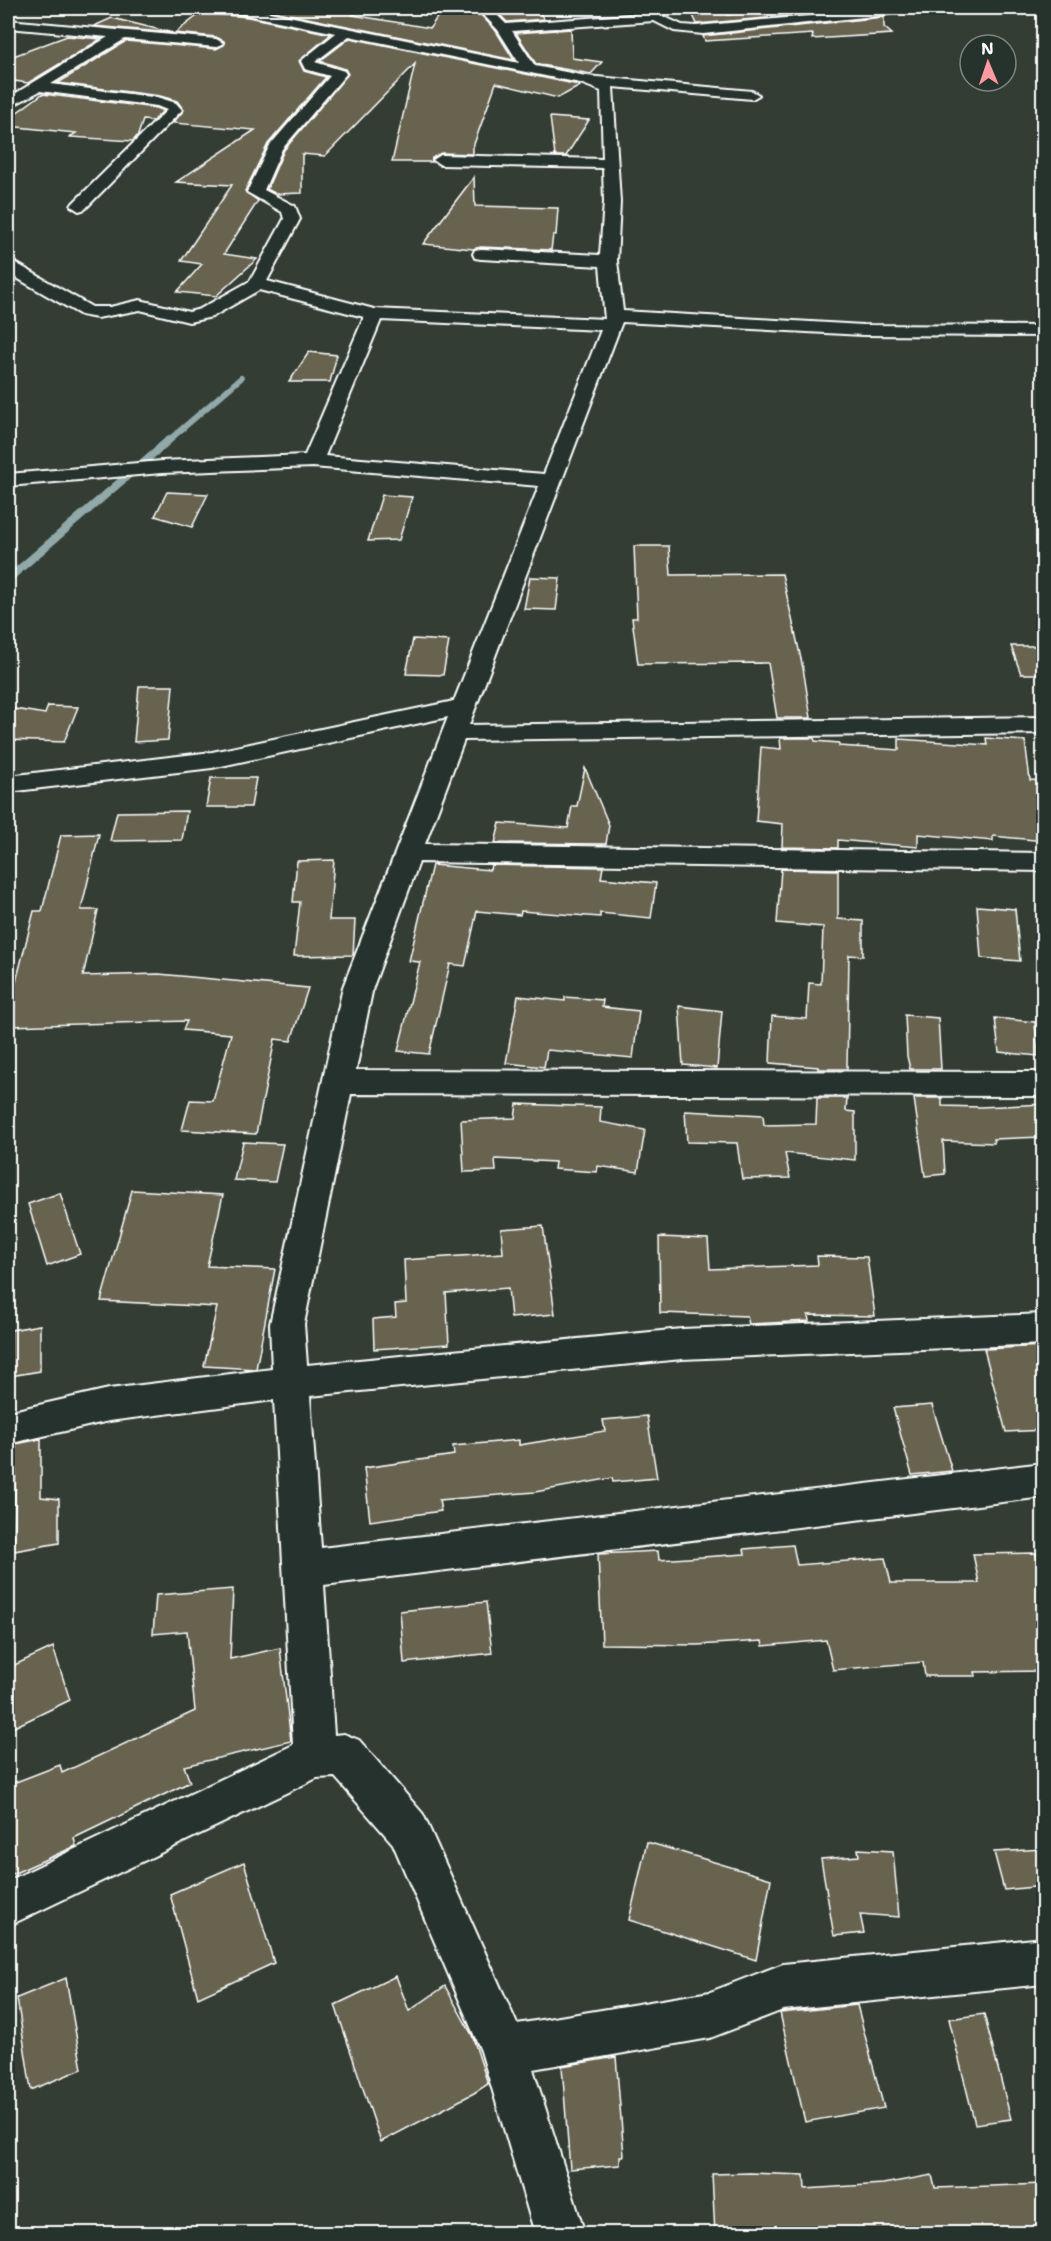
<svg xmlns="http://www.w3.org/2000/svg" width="1051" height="2241" viewBox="0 0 1051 2241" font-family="'Shantell Sans',sans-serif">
	<rect width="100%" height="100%" fill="#333d34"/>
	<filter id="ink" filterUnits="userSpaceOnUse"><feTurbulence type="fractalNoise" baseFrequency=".0167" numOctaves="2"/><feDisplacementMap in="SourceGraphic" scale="12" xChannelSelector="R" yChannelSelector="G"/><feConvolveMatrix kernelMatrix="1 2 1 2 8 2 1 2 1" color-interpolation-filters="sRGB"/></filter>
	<g filter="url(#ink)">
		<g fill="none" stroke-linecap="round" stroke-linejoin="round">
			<path stroke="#92a9a9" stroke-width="6" d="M168 441 241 378"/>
			<path stroke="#92a9a9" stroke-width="8" d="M8 579 170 439"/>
		</g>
		<g fill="#676450" stroke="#fff" stroke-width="1.5">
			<path d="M258 8H362L353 15 430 28 438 16 480 14 496 31 514 60Z"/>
			<path d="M720 8 727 15 805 8H879L697 24 691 11Z"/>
			<path d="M538 10 544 19 507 22 498 13Z"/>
			<path d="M201 13 248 17 331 34 299 61 304 71 326 77 268 144 245 191 258 201 224 254 257 259 216 296 177 292 202 264 181 261 232 185 176 182 255 130 173 123 184 110 177 101 160 96 58 83 126 41 216 49 224 45V41L216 37 175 33Z"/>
			<path d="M884 17V27L892 34 812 39 813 34 705 41 703 36Z"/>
			<path d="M112 18 173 33 94 26Z"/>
			<path d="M571 29 572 58 602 62 591 74 536 64 516 33Z"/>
			<path d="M67 36 101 39 28 83 8 80V58Z"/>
			<path d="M350 38 579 85 580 86 558 98 496 83 473 147V154L441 153 432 158V162H392L415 64 325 156 302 154V193L276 194 267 189 284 150 348 74 345 69 320 61Z"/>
			<path d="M42 94 156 108 163 111 153 121 143 120 138 135 133 141 70 137 76 133 8 126V119Z"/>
			<path d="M550 117 589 120 566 156H555Z"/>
			<path d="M474 177 475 206 558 208 556 235H553L551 250 481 247 473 249 423 244Z"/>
			<path d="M309 352 337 355 330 382H289Z"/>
			<path d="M167 492 208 494 192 527 155 516Z"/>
			<path d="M382 495 412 497 399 540 368 541Z"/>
			<path d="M634 546H669L671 575 782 574 803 668 811 718H777L768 663 638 664 632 618H637Z"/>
			<path d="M530 577 560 578 556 610 524 609Z"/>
			<path d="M413 639 449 641 443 675 406 674Z"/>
			<path d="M1011 646H1044V674H1021Z"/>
			<path d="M139 686H173L168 740 134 742Z"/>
			<path d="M48 706 78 707 64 742 8 740V708L45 714Z"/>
			<path d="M780 738H814L815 741 839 743V746L899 750V739L987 745 986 738 1025 741 1030 780 1044 781V841L993 836V841L918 834V847L838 840V848L782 847 783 824 756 821 761 747 781 749Z"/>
			<path d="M585 768 609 825 606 844 495 843 500 823 568 828 572 806H577Z"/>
			<path d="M211 778H256L251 807H206Z"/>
			<path d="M187 811 182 840 110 841 117 812Z"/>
			<path d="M99 834 81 910H98L83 976 159 974 308 988 291 1041 275 1039 256 1134 182 1130 190 1100 213 1101 231 1034 183 1030 187 1021 8 1026V1013L34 911H42L61 835Z"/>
			<path d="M334 860 329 920H355L353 955 294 956 300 902H293L297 861Z"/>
			<path d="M432 865 490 870 491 865 603 867 601 878 656 883 651 918 600 913V917L521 911 520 915 477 911 465 966 450 964 429 1054 398 1051 420 962 409 961Z"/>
			<path d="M781 869 838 870V919L863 921V956L849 955 847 1069H818V1067L770 1063 772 1016 807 1019 809 983 821 984 823 927 777 923Z"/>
			<path d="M977 906 1015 909 1020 961 981 958Z"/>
			<path d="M518 996 565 1001V997L603 1000 602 1007 639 1011 633 1058 547 1050 544 1067 506 1063Z"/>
			<path d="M679 1006 722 1011 717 1068 683 1065Z"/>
			<path d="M905 1015 938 1018 941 1069H910L907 1056Z"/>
			<path d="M995 1018 1035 1022 1038 1056 999 1052Z"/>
			<path d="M817 1098H847L846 1111 855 1112V1160L785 1153 790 1178 742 1179 737 1143 687 1142 685 1111 763 1115 764 1125 816 1124Z"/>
			<path d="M914 1098H942V1106L980 1107 1044 1104V1137L993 1139 994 1143 943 1141 945 1174 925 1176Z"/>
			<path d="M517 1104 601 1107 600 1122 645 1130 638 1172 598 1166 597 1172 554 1169 555 1162 495 1159 496 1171 464 1172 461 1120 515 1118Z"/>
			<path d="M243 1142 283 1144 275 1182 234 1180Z"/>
			<path d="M132 1190 223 1195 207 1266 275 1269 256 1369 204 1366 217 1307 101 1301Z"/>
			<path d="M60 1193 80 1254 47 1266 28 1204Z"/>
			<path d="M543 1226 555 1314 511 1318 508 1288 446 1293 449 1344 374 1349 373 1319 396 1317 395 1304 406 1303 404 1260 503 1253 501 1229Z"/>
			<path d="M659 1237 708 1239 710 1269 818 1265 817 1256 867 1257 875 1316 808 1315 809 1321 749 1324 747 1316 660 1313Z"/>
			<path d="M40 1325V1371L10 1376 11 1330Z"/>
			<path d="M1044 1346V1430L1006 1432 984 1349Z"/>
			<path d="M932 1405 952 1471 912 1475 893 1408Z"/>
			<path d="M647 1416 657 1478 613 1482 612 1478 535 1492 439 1500 441 1511 370 1521 364 1468 454 1455 453 1446 519 1440V1445L605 1431 603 1420Z"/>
			<path d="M41 1439V1497L59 1499V1543L14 1551 16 1444Z"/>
			<path d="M793 1545 797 1565 885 1558 891 1583H979L973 1554 1036 1553 1044 1583V1671L975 1672 976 1676H925L923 1662 833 1670 826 1640 763 1646 762 1641 697 1645 602 1644 598 1554 658 1551 659 1560 745 1554 744 1549Z"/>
			<path d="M233 1589 230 1659 280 1648 291 1741 184 1766 190 1782 74 1838 76 1846 8 1876V1785L60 1765 62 1773 195 1711 187 1631 153 1634 156 1595Z"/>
			<path d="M486 1602 492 1653 404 1663 400 1611Z"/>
			<path d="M53 1647 70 1700 8 1730V1668Z"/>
			<path d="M647 1842 771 1879 756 1960 629 1920Z"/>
			<path d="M858 1849 893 1851 899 1917 860 1914 864 1933 834 1936 821 1859 859 1856Z"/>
			<path d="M1044 1849V1886L1004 1890 994 1852Z"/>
			<path d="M244 1862 274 1963 198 1998 170 1894Z"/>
			<path d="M396 1976 409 2011 445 1986 472 2035 488 2084 474 2093 381 2142 335 2005Z"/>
			<path d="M66 1978 82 2069 31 2090 17 1998Z"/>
			<path d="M857 2005 884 2108 805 2122 780 2013Z"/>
			<path d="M984 2014 1011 2119 975 2124 949 2019Z"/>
			<path d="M616 2057 624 2156H620V2165L570 2169 562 2066Z"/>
			<path d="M750 2173 804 2175 805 2189 883 2184 932 2175 935 2188 1044 2184V2234H715L712 2174Z"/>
		</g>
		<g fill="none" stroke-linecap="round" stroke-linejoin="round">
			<defs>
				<g id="street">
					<path d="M227 8H249L519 63 498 30 477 8H490L506 24 656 13 682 25 696 26 899 8 898 11 883 15 703 34 674 31 654 21 512 31 535 66 586 76 752 91 759 95 752 99 613 87 620 202 617 261 623 311 863 325 1044 326V336L863 335 622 322 469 725 1044 717V733L464 740 425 844 1044 853V871L419 862 373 987 356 1070 1044 1072V1096L351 1094 304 1324 307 1365 682 1329 1044 1314V1344L682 1359 310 1396 321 1548 1044 1463V1497L324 1585 334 1735 344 1734 359 1740 423 1814 517 2024 710 1992 783 1964 1044 1938V1984L783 2010 710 2038 533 2069 585 2234H535L481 2051 393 1844 335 1777 317 1778 8 1926V1881L293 1745 274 1400 109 1421 8 1444V1412L109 1389 272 1369 270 1324 343 987 448 717 212 768 8 792V776L212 752 454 701 539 486 313 467 162 473 8 486V474L162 461 305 455 364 317 259 290 212 317 189 322 140 310 97 318 81 315 8 273V261L14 262 92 307H110L140 300 189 312 200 309 250 281 284 219 282 212 247 192 270 145 330 76 305 69 301 61 336 33 233 12ZM349 36 580 83 601 91 603 159 441 155 433 160 441 165 603 168 604 202 600 255 481 249 475 250 473 254 475 258 481 259 600 266 605 319 374 309 267 281 300 219 295 206 264 190 282 149 346 74 344 71 315 62ZM381 320 601 330 544 474 325 456Z"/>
					<path d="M8 20 216 39 223 43 216 47 125 39 51 84 160 98 176 103 182 110 85 209 79 211 71 206 73 203 167 110 157 106 40 91 8 108V98L108 37 8 28Z"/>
				</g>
			</defs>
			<use href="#street" stroke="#fff" stroke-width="4"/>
			<use href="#street" fill="#26332d" fill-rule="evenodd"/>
		</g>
	</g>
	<rect width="1051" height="2241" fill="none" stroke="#26332d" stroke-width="30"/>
	<rect x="15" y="15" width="1021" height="2211" fill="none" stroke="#fff" stroke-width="2" filter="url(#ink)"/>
	<g transform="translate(988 63) rotate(358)"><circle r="28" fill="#26332d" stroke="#7d8581" stroke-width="1.5"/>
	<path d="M0-4.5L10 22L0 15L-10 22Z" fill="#ff9aa2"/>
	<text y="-9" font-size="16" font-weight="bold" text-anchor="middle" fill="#ffffff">N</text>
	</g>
</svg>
